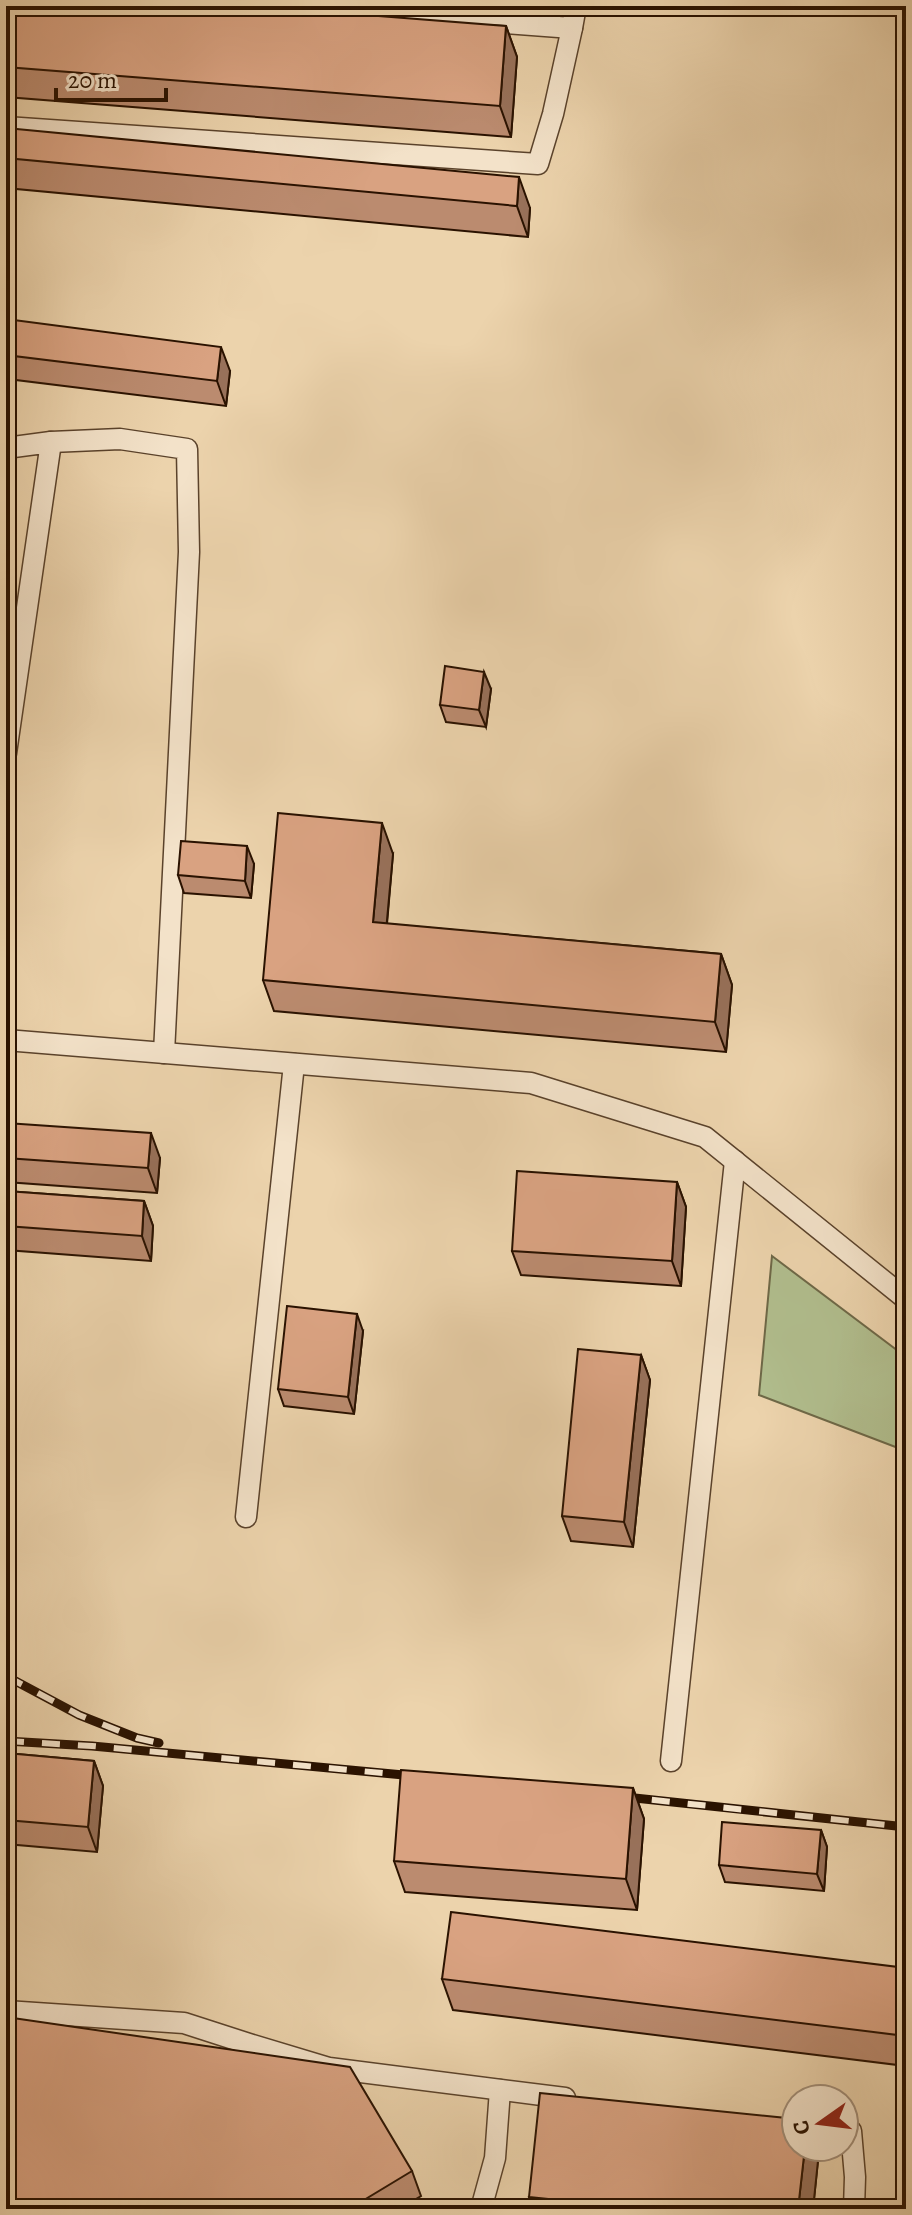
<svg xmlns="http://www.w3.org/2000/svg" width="912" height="2215" viewBox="0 0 912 2215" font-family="Alegreya,serif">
	<rect width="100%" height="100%" fill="#ecd3ac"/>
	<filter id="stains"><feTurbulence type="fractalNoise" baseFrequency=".0025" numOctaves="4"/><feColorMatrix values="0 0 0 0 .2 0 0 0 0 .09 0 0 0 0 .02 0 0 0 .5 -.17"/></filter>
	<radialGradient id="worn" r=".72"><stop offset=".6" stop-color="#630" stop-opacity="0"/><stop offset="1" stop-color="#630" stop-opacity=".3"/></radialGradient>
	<path fill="#b1be8e" stroke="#6e6847" stroke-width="2" d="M772 1256 906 1357V1451L759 1395Z"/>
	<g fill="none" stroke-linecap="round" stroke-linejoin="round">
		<defs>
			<g id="service">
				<path d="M279 6 572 28 576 6"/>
				<path d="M6 127 538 164 553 114 572 28"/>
				<path d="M51 442 120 439 187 449 189 552 164 1053"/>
				<path d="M6 448 51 442 6 753"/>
				<path d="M6 1040 531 1083 705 1137 906 1299"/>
				<path d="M246 1517 294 1064"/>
				<path d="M671 1761 735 1161"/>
				<path d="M6 2011 184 2023 249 2044 329 2068 565 2098"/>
				<path d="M844 2130 851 2131 855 2177 854 2209"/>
				<path d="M481 2209 495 2158 500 2090"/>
			</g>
		</defs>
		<use href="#service" stroke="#5a422b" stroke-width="23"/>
		<use href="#service" stroke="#f3e2c9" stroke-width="20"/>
		<defs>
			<g id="rail">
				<path d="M6 1676 79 1715 137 1738 159 1743"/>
				<path d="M6 1741 92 1746 425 1777"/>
				<path d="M616 1796 906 1827"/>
			</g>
		</defs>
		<use href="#rail" stroke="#2a1200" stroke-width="9"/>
		<use href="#rail" stroke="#f3e2c9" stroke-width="6" stroke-dasharray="18" stroke-linecap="butt"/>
	</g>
	<g fill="#bb8b6f" stroke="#2a1200" stroke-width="2">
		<path d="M6 6 506 26 517 57 511 137 6 97Z"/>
		<path d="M6 128 530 208 528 237 6 188Z"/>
		<path d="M6 319 230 371 226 406 8 379 6 372Z"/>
		<path d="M491 689 486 727 446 722 440 705Z"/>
		<path d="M393 854 387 924 721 954 732 985 726 1052 274 1011 263 980Z"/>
		<path d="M254 864 251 898 184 893 178 875Z"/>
		<path d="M6 1123 160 1158 157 1193 6 1182Z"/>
		<path d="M677 1182 686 1207 681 1286 521 1275 512 1251Z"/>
		<path d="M6 1191 144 1201 153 1226 151 1261 6 1250Z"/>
		<path d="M363 1331 354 1414 284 1406 278 1389Z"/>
		<path d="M641 1355 650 1380 633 1547 571 1541 562 1516Z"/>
		<path d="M6 1753 94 1761 103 1786 97 1852 6 1844Z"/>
		<path d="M633 1788 644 1819 637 1910 405 1892 394 1861Z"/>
		<path d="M821 1830 827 1847 824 1891 725 1882 719 1865Z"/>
		<path d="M906 1968V2066L453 2010 442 1979Z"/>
		<path d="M796 2147H817L819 2151 813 2209H534L529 2197Z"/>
		<path d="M412 2171 421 2196 399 2209H6Z"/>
	</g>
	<g fill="#98715a" stroke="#2a1200" stroke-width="2">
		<path d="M506 26 517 57 511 137 500 106Z"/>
		<path d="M519 177 530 208 528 237 517 206Z"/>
		<path d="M221 347 230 371 226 406 217 381Z"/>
		<path d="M484 672 491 689 486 727 479 710Z"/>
		<path d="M382 823 393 854 384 953 373 922Z"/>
		<path d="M247 846 254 864 251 898 245 881Z"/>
		<path d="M721 954 732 985 726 1052 715 1022Z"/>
		<path d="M151 1133 160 1158 157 1193 148 1168Z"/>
		<path d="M677 1182 686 1207 681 1286 672 1261Z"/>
		<path d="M144 1201 153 1226 151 1261 142 1236Z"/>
		<path d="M357 1314 363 1331 354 1414 348 1397Z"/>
		<path d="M641 1355 650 1380 633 1547 624 1522Z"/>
		<path d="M94 1761 103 1786 97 1852 88 1827Z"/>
		<path d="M633 1788 644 1819 637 1910 626 1879Z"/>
		<path d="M821 1830 827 1847 824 1891 817 1874Z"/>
		<path d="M805 2147H817L819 2151 813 2209H798Z"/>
	</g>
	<g fill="#d9a281" stroke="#2a1200" stroke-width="2">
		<path d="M6 6H251L506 26 500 106 6 67Z"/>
		<path d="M6 128 519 177 517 206 6 158Z"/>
		<path d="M6 319 221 347 217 381 6 355Z"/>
		<path d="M445 666 484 672 479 710 440 705Z"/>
		<path d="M278 813 382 823 373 922 721 954 715 1022 263 980Z"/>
		<path d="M181 841 247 846 245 881 178 875Z"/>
		<path d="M6 1123 151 1133 148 1168 6 1158Z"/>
		<path d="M517 1171 677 1182 672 1261 512 1251Z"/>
		<path d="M6 1191 144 1201 142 1236 6 1226Z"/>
		<path d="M287 1306 357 1314 348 1397 278 1389Z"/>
		<path d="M578 1349 641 1355 624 1522 562 1516Z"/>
		<path d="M6 1753 94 1761 88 1827 6 1820Z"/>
		<path d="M401 1770 633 1788 626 1879 394 1861Z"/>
		<path d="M722 1822 821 1830 817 1874 719 1865Z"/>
		<path d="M451 1912 906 1968V2036L442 1979Z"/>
		<path d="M6 2017 350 2067 412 2171 349 2209H6Z"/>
		<path d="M540 2093 796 2119V2147H805L798 2209H645L529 2197Z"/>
	</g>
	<rect width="912" height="2215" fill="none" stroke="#ecd3ac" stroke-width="32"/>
	<rect x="8" y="8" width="896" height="2199" fill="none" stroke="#2a1200" stroke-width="4"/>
	<rect x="16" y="16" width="880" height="2183" fill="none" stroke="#2a1200" stroke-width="2"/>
	<g transform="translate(820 2123) rotate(256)"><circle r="38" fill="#f3e2c9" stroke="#a38f79" stroke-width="2"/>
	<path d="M0-6L14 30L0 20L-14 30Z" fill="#8f2418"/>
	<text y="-12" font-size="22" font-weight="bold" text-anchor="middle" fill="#2a1200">С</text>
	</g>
	<path d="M56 88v12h110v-12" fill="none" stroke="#2a1200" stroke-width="4"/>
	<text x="68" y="88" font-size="24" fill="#2a1200" stroke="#f3e2c9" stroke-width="6" paint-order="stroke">20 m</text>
	<rect width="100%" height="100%" filter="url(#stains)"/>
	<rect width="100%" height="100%" fill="url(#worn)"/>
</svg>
